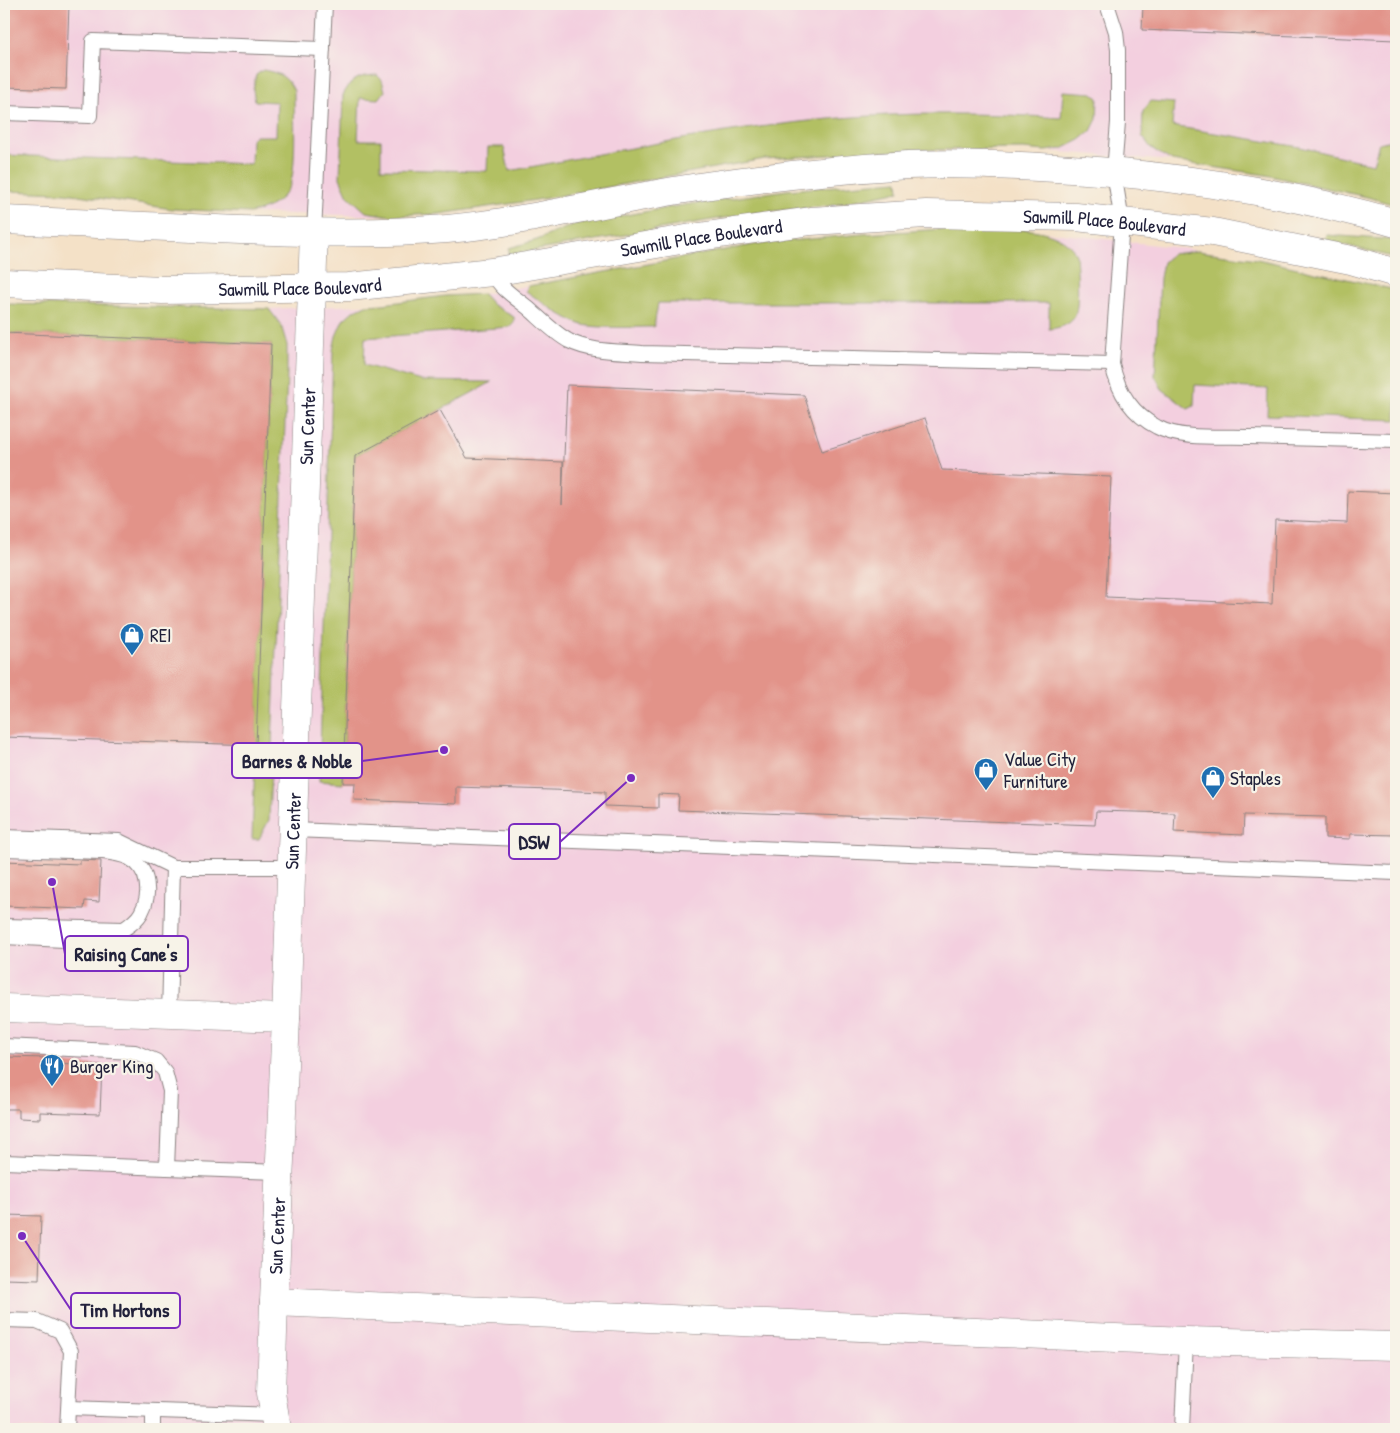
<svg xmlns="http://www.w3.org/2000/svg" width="1400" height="1433" viewBox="0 0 1400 1433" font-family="'Patrick Hand',sans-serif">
	<rect width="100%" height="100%" fill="#f7f3e8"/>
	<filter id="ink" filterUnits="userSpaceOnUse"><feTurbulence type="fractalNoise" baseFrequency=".02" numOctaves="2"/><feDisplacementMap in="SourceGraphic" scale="10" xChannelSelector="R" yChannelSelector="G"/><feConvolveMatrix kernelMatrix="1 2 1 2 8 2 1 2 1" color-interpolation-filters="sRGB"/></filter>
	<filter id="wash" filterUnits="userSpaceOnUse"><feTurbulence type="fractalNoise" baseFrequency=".0096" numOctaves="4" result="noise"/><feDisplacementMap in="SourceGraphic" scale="20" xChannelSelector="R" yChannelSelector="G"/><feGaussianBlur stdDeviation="1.12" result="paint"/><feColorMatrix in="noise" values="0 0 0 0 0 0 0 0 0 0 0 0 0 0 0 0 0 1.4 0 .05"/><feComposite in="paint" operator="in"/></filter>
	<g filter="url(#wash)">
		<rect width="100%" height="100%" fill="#f4e1c7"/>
		<g fill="#f3cfdf">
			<path d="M4 4H1396V205L1367 197 1266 175 1172 161 1023 149 911 150 764 159 536 200 439 214 391 216 250 213 172 209 65 193 4 191Z"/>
			<path d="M977 227 1045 232 1173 247 1257 259 1396 290V1429H4V304L269 309 383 304 444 296 483 294 643 264 758 244 863 234Z"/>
		</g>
		<g fill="#b2c063" stroke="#6a714f">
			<path d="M263 70C279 73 287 76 294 91 294 113 297 166 290 185 283 201 267 210 250 213L172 209 65 193 4 191V155L251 164 252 139 255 136H276L277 102 255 101 253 90 256 75Z"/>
			<path d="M377 75 382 80 385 91 379 99 360 98 358 140H381V169L487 171 488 147H504L509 171C606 153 702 133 800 122 886 112 975 112 1061 118L1063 91 1093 93 1098 98 1097 119 1091 131 1080 140 1062 149 1045 151 1023 149 911 150 764 159 536 200 439 214 391 216 366 212 348 196 340 178 343 95C352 78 359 76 377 75Z"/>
			<path d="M1151 101 1174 103 1172 126 1300 147 1373 164 1379 143 1396 139V205L1367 197 1266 175 1172 161 1151 148 1142 136 1143 111Z"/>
			<path d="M898 181 899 191 829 206 752 213 509 255V248L537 240 575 224 684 205 787 190Z"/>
			<path d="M977 227C1006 229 1063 224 1076 255 1077 268 1080 308 1074 318 1068 326 1058 328 1049 329V303H658L654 327C637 327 594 329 580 324 560 316 543 303 526 291L528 286 758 244 863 234Z"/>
			<path d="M1327 235 1396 240V258L1325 240Z"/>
			<path d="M1197 251 1257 259 1396 290V420L1267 415 1268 389 1195 385 1194 406 1188 409 1162 389 1155 376 1160 278 1163 262 1172 254Z"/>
			<path d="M483 294 493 305 514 317V323L510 327 365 338 364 365 421 381 492 382 355 456 343 783 319 781 333 350 336 336 343 320 353 311 366 305 383 304 445 296Z"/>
			<path d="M4 304 269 309 281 325 287 345V374L269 820 259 839H252L271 344 4 333Z"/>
		</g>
		<g id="blocks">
			<g fill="#e29389">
				<path d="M4 4H69L66 89 4 87Z"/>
				<path d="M1143 4H1396V40L1142 30Z"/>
				<path d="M4 333 271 344 256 745 4 737Z"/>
				<path d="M567 385 804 395 822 451 925 418 942 470 1111 477 1106 597 1272 604 1275 520 1347 523 1348 491 1396 493V835L1350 834V839L1325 838V817L1244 815 1243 835 1174 832 1175 813 1096 811 1095 825 678 810 679 795 658 794V808L605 806V792L552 790 456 787V804L354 800 355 783H343L355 456 440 410 467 458 563 462 562 505Z"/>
				<path d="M80 860 101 861 99 902 85 901 84 909 4 906V861L80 864Z"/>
				<path d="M4 1057 50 1058V1063L102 1065 100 1114 40 1112V1119L19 1118V1109H4Z"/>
				<path d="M4 1215 41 1216 39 1280 4 1279Z"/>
				<path d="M4 1381H7L5 1412H4Z"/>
			</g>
		</g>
	</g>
	<g filter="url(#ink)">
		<use href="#blocks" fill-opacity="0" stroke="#8b8281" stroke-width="1"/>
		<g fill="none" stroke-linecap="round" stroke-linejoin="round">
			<defs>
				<g id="service">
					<path d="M1107 4 1116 32 1118 50V122L1114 172 1122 222 1112 364C1118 392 1132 414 1157 427 1180 440 1221 436 1247 437 1297 438 1347 440 1396 441"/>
					<path d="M4 113 90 116 93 41 323 49"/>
					<path d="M314 233 325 4"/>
					<path d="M492 272C500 288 513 296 527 307 540 318 554 333 569 341 591 352 618 351 642 353L1112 364"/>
					<path d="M293 830 1396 873"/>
					<path d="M4 837 119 841 173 867"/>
					<path d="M4 849 103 852C112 853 121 854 129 858 150 869 151 895 141 913 137 920 130 925 124 929L4 926"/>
					<path d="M4 937 104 942H172"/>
					<path d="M169 1014 173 867H291"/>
					<path d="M4 1046 135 1052 156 1061 165 1072 170 1091 167 1168"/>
					<path d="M4 1162 279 1172"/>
					<path d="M4 1320 37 1321 60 1331 71 1351 67 1429"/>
					<path d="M69 1408 274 1415"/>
					<path d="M153 1429V1411"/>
					<path d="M1182 1429 1186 1341"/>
				</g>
				<g id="minor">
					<path d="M4 1008 286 1018"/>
					<path d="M274 1302 1186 1341 1396 1346"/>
					<path id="s1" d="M277 1429 271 1393 274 1302 286 1018 314 233"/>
				</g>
				<g id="tertiary">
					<path d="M4 220C74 223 145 226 215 229 293 232 370 235 447 229 536 221 623 197 712 185 777 176 842 169 908 165 957 163 1007 165 1056 168 1171 175 1285 191 1396 223"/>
					<path id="s2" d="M4 283 162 290 349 287 492 272 692 238 811 221 926 214 1076 217 1213 232 1351 260 1396 273"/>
				</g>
			</defs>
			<use href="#service" stroke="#8b8281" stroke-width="16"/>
			<use href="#minor" stroke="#8b8281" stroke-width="29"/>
			<use href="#tertiary" stroke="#8b8281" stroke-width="29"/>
			<use href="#service" stroke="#fff" stroke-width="14"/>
			<use href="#minor" stroke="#fff" stroke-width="28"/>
			<use href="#tertiary" stroke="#fff" stroke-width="28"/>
		</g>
	</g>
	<defs>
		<symbol id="shop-pin" viewBox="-11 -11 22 30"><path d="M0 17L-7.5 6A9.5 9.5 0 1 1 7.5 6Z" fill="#1f6fb2" stroke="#f7f3e8"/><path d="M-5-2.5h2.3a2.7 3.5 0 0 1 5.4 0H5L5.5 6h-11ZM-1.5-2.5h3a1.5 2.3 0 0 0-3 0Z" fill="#fff"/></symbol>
		<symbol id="restaurant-pin" viewBox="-11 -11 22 30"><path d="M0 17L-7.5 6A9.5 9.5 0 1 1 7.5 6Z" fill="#1f6fb2" stroke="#f7f3e8"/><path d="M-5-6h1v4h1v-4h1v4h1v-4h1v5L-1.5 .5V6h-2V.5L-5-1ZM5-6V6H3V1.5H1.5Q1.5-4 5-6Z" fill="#fff"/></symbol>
	</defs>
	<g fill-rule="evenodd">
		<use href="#shop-pin" x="118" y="621" width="28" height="38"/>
		<use href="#shop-pin" x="972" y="756" width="28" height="38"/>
		<use href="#shop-pin" x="1199" y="764" width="28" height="38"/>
		<use href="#restaurant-pin" x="38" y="1052" width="28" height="38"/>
	</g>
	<g text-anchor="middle" stroke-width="4.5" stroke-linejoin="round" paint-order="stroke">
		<g font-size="19" fill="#22223b" stroke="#f7f3e8">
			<text dy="7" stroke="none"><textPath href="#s2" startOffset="1106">Sawmill Place Boulevard</textPath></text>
			<text dy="7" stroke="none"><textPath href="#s2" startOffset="701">Sawmill Place Boulevard</textPath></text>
			<text dy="7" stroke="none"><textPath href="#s2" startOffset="296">Sawmill Place Boulevard</textPath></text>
			<text dy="7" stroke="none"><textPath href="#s1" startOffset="1004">Sun Center</textPath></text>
			<text dy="7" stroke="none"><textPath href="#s1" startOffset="599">Sun Center</textPath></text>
			<text dy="7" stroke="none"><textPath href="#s1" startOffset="194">Sun Center</textPath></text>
		</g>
		<g font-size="19" fill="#22223b" stroke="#f7f3e8" text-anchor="start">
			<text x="150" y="642">REI</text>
			<text x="1004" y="766">Value City<tspan x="1004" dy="22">Furniture</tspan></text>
			<text x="1230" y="785">Staples</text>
			<text x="70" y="1073">Burger King</text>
		</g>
	</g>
	<path fill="none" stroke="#7b2cbf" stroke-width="2" d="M444 750L362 761M631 778L560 842M52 882L65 954M22 1236L71 1310"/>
	<g fill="#7b2cbf" stroke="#f7f3e8" stroke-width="2">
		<circle cx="444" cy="750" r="5"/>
		<circle cx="631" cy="778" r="5"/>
		<circle cx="52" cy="882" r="5"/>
		<circle cx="22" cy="1236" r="5"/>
	</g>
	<g fill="#f7f3e8" stroke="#7b2cbf" stroke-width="2">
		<rect x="232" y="743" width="130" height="35" rx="5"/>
		<rect x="509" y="824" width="51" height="35" rx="5"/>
		<rect x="65" y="936" width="123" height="35" rx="5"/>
		<rect x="71" y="1293" width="109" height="35" rx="5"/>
	</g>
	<g font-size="20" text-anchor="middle" font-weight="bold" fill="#22223b">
		<text x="297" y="768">Barnes &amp; Noble</text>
		<text x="534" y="849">DSW</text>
		<text x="126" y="961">Raising Cane's</text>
		<text x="125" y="1317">Tim Hortons</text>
	</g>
	<rect width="1400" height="1433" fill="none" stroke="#f7f3e8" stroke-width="20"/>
</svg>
